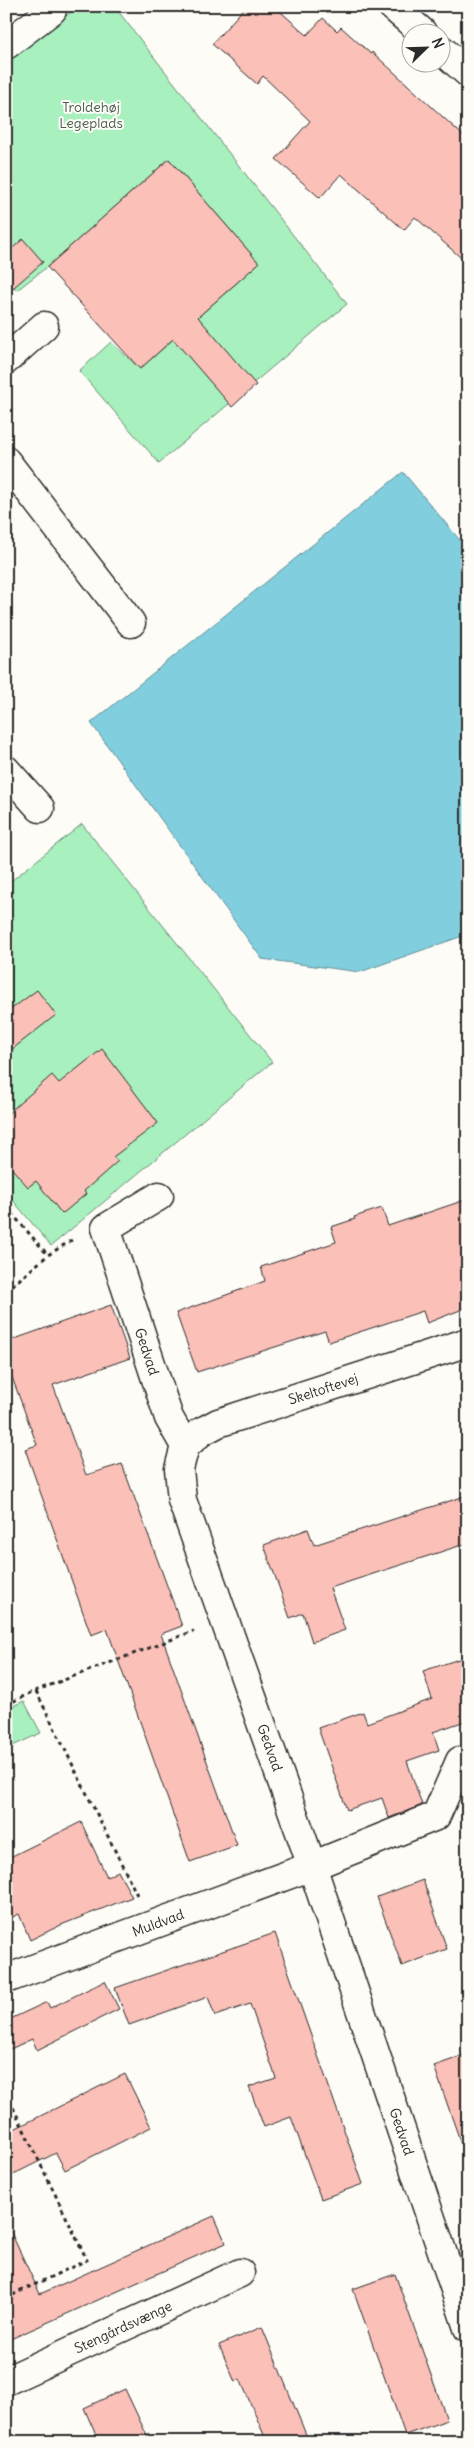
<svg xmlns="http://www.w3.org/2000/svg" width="474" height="2448" viewBox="0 0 474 2448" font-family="Delius,sans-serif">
	<rect width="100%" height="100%" fill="#fdfcf7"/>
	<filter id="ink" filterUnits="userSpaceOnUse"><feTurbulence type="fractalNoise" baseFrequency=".02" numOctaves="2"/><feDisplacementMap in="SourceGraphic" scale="10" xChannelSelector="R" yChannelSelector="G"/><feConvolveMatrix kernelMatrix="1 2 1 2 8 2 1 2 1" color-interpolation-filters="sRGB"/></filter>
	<g filter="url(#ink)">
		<g fill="#a8f0be" stroke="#6a8e74">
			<path d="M79 6H114L347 304 159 463 79 371 111 342 140 369 259 263 169 159 47 267 17 290 6 278V62Z"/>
			<path d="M82 824 272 1062 51 1246 6 1192V885Z"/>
			<path d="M24 1701 41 1733 6 1749V1709Z"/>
		</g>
		<path fill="#81cfde" stroke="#5f8d96" d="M403 472 468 550V934L360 972 262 959 91 723Z"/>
		<g fill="#fbc0b8" stroke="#2b2b2b">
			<path d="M246 6H274L307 35 323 18 337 31 341 27 371 54 372 52 468 140V264L415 217 404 230 341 174 320 198 276 159 310 121 263 76 257 84 212 44Z"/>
			<path d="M169 159 259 263 198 317 256 385 232 407 173 339 140 369 47 267Z"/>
			<path d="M23 239 43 262 6 294V254Z"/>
			<path d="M37 990 56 1015 6 1054V1013Z"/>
			<path d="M102 1049 158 1123 113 1157 118 1161 84 1191 86 1194 62 1214 36 1181 28 1187 6 1162V1115L52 1075 59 1083Z"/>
			<path d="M468 1199V1307L427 1323 423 1311 329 1342 325 1331 197 1372 176 1313 265 1281 261 1267 336 1242 331 1227 355 1219 354 1217 382 1208 388 1226Z"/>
			<path d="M111 1305 130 1358 53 1385 86 1475 122 1464 182 1626 161 1634 237 1845 190 1862 107 1629 91 1635 25 1449 37 1445 6 1361V1342Z"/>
			<path d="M468 1495V1543L330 1588 345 1630 312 1642 303 1613 290 1618 264 1545 308 1529 314 1545Z"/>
			<path d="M468 1656V1720L433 1732 439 1750 407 1761 422 1805 389 1818 382 1798 347 1810 318 1728 363 1712 367 1723 432 1699 423 1671Z"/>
			<path d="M81 1822 107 1877 118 1871 132 1897 61 1925 30 1940 19 1914 6 1920V1859Z"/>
			<path d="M423 1880 447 1949 402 1966 377 1897Z"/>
			<path d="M275 1933 363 2184 321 2199 291 2117 264 2127 249 2087 276 2078 250 2004 215 2016 208 1997 129 2025 115 1988Z"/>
			<path d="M105 1981 119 2009 37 2050 32 2039 6 2051V2021L47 2002 50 2008Z"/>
			<path d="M468 2054V2151L464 2152 434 2066Z"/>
			<path d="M125 2074 151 2127 65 2170 56 2153 6 2178V2133Z"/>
			<path d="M214 2216 226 2243 6 2341V2222L40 2294Z"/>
			<path d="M395 2274 447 2420 405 2435 353 2289Z"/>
			<path d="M262 2327 309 2442H267L240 2379 235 2382 219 2345Z"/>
			<path d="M125 2389 150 2442H99L84 2408Z"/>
		</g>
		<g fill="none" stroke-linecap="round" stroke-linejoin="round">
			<defs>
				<g id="minor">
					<path d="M392 6 422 32"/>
					<path d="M6 45 52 10"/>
					<path d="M442 50 468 73"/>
					<path d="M6 360 44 326"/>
					<path d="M6 461 131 623"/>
					<path d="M6 770 40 808"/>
					<path id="s1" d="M159 1196 106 1228 169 1418 185 1446 179 1469 182 1500 312 1866 468 2328"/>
					<path id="s2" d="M185 1446 201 1432 218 1423 468 1342"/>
					<path id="s3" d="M6 1979 312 1866 436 1816 460 1761"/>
					<path id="s4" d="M6 2381 240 2273"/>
				</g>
			</defs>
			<use href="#minor" stroke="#2b2b2b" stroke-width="31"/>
			<g stroke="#2b2b2b" stroke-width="3" stroke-dasharray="4 4" stroke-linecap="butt">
				<path d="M6 1207 48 1255 75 1238"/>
				<path d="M6 1291 48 1255"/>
				<path d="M36 1691 137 1895"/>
				<path d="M6 1705 32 1692 194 1631"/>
				<path d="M6 2093 87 2260 6 2298"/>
			</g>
			<use href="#minor" stroke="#fdfcf7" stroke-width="28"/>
		</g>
	</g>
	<g text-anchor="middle" stroke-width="4" stroke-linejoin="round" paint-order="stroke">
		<g font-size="14" fill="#4a5c50" stroke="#fdfcf7">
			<text x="91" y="112">Troldehøj<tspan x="91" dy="16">Legeplads</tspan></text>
		</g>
		<g font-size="14" fill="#2b2b2b" stroke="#fdfcf7">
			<text dy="5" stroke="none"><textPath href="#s1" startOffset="192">Gedvad</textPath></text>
			<text dy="5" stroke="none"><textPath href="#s2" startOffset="151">Skeltoftevej</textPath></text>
			<text dy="5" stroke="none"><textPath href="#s1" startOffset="612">Gedvad</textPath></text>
			<text dy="5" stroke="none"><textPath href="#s3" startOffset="162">Muldvad</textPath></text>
			<text dy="5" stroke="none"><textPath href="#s1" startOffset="1018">Gedvad</textPath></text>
			<text dy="5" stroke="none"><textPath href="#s4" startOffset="129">Stengårdsvænge</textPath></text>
		</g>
	</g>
	<rect width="474" height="2448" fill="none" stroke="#fdfcf7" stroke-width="25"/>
	<rect x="12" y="12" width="449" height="2423" fill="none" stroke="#2b2b2b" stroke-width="2" filter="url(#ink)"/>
	<g transform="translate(426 48) rotate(67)"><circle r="24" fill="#fdfcf7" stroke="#a9a8a5"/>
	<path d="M0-4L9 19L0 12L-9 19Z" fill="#2b2b2b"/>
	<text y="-8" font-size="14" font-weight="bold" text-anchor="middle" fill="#2b2b2b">N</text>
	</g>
</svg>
